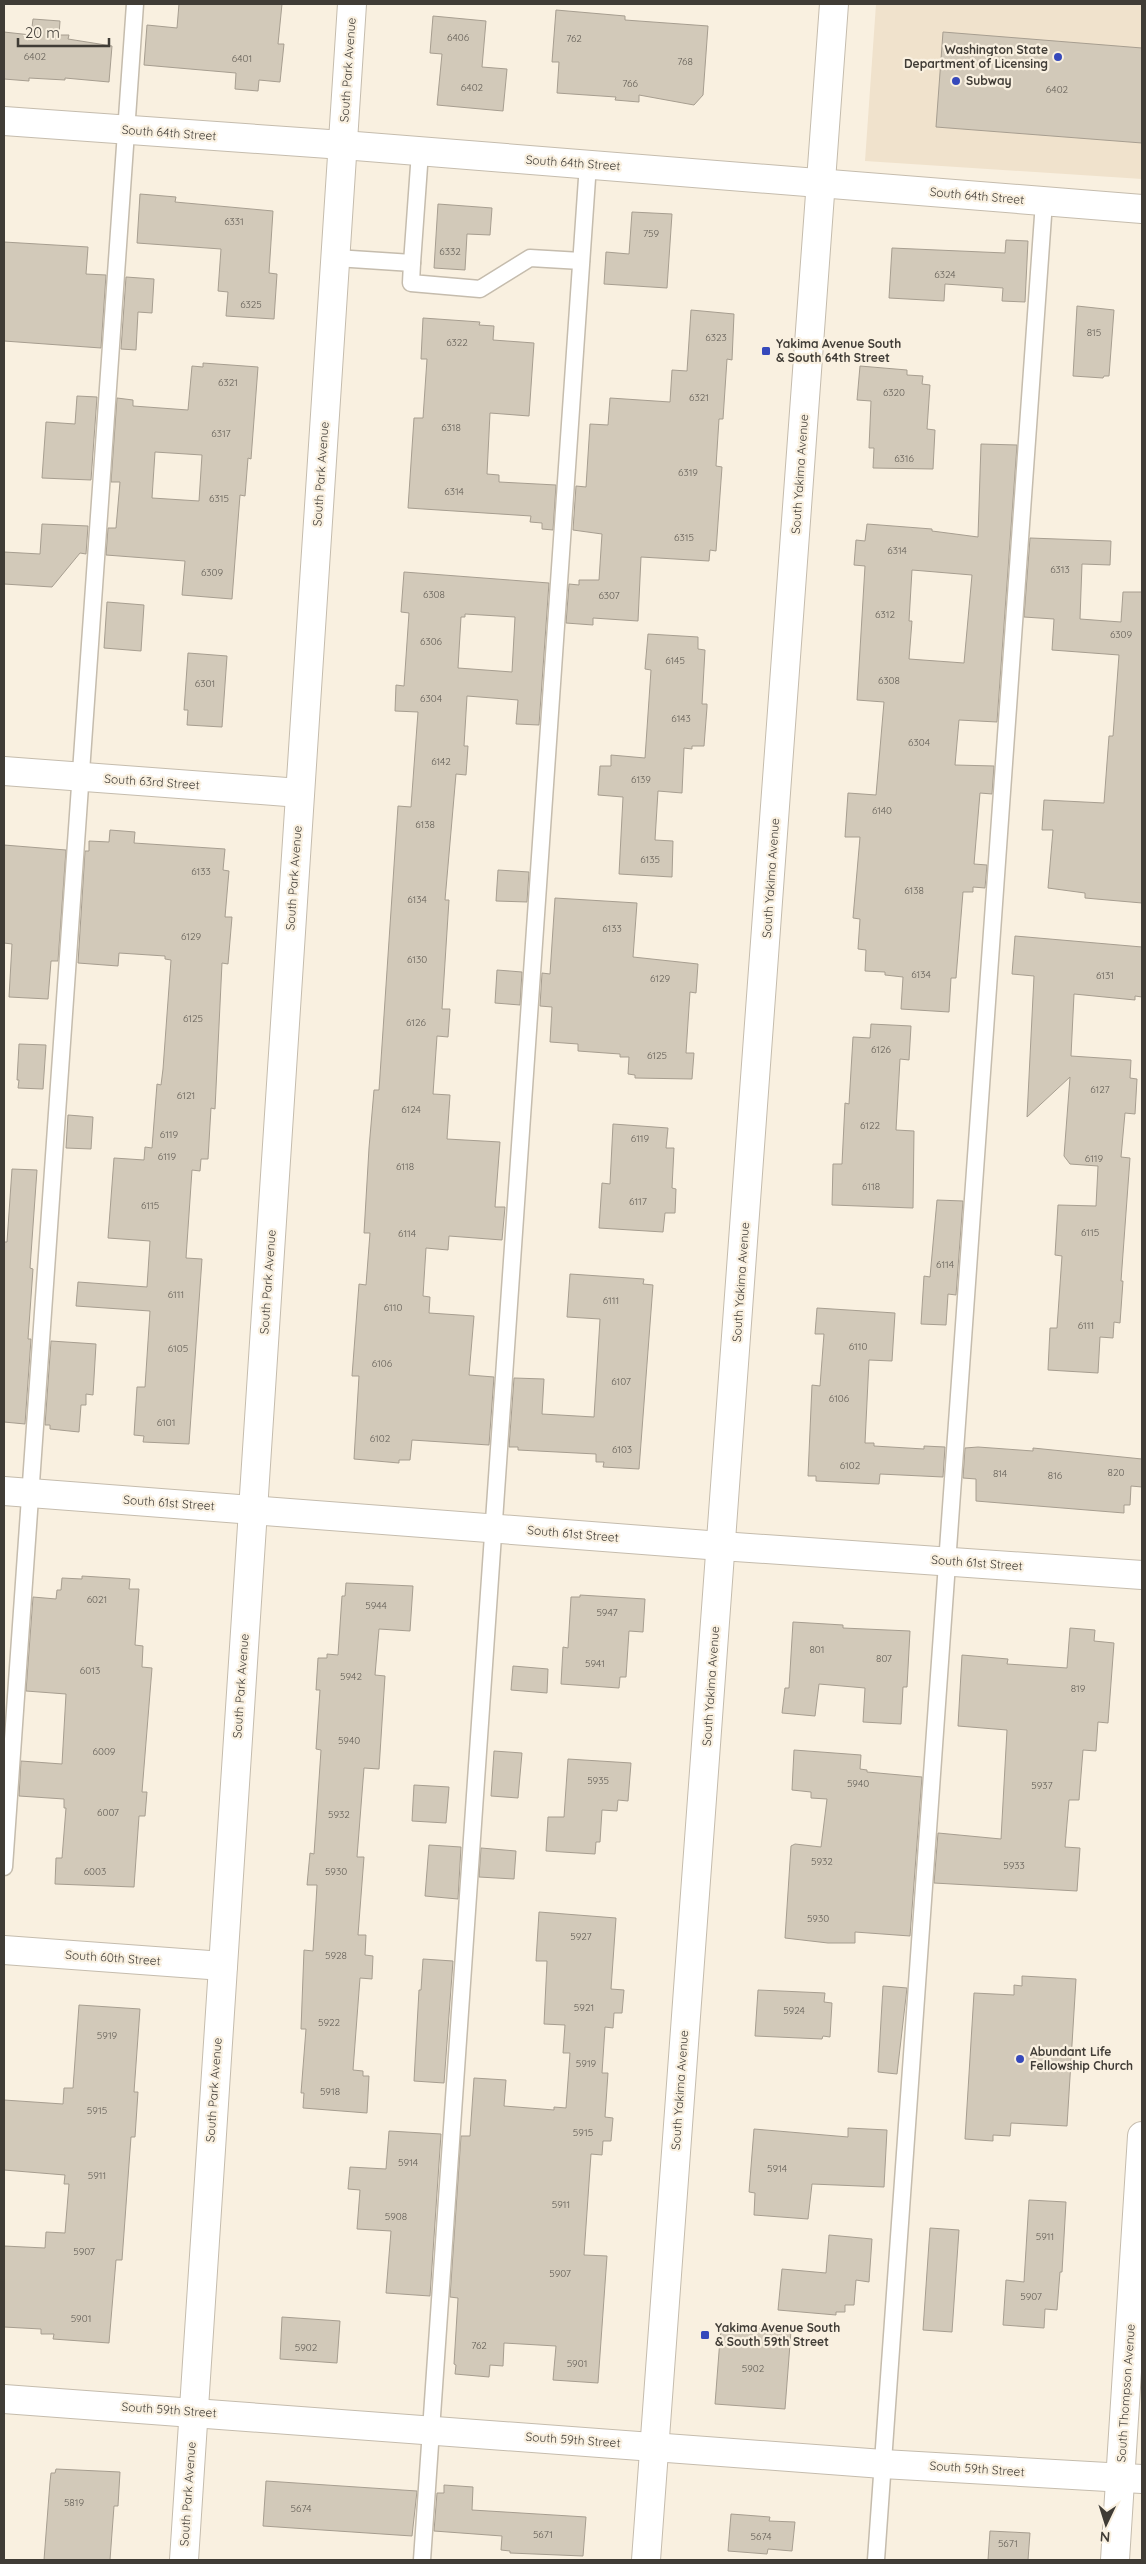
<svg xmlns="http://www.w3.org/2000/svg" width="1146" height="2564" viewBox="0 0 1146 2564" font-family="Quicksand,sans-serif">
	<rect width="100%" height="100%" fill="#f9f0e0"/>
	<path fill="#f0e2cc" d="M876 4H1142V179L865 161Z"/>
	<g fill="#d2c9b9" stroke="#a79e90" fill-rule="evenodd">
		<path d="M179 4H282L278 44H284L280 82 259 80 258 91 235 89 236 73 144 65 147 25 177 28Z"/>
		<path d="M556 10 625 16V20L708 26 703 95 694 105 639 95V102L615 100 616 97 557 93 559 62H552Z"/>
		<path d="M433 16 486 21 482 67 507 69 503 111 437 105 442 54 430 53Z"/>
		<path d="M33 19 60 21 59 35H69L68 39 112 46 109 82 65 78V80L29 78V81L4 79V32L31 35Z"/>
		<path d="M943 32 1142 48V143L936 127Z"/>
		<path d="M140 194 176 197 175 202 273 211 269 273 277 274 274 319 226 316 228 292 218 291 221 249 137 243Z"/>
		<path d="M438 204 492 208 490 235 467 234 465 270 434 268Z"/>
		<path d="M632 212 672 214 667 288 604 284 606 252 629 254Z"/>
		<path d="M1006 240 1028 241 1025 302 1002 301 1003 288 945 284 944 301 889 298 892 248 1005 253Z"/>
		<path d="M4 242 88 247 86 274 106 275 101 348 4 341Z"/>
		<path d="M126 277 154 279 152 313 138 312 136 350 121 349Z"/>
		<path d="M1077 306 1114 310 1109 376H1104L1103 378 1073 376Z"/>
		<path d="M691 310 734 314 732 360 727 359 723 419H719L716 466 722 467 716 551 710 550 709 561 641 557 638 621 593 618V625L566 623 569 584 579 585V580H599L602 534 573 530 576 486 586 487 590 424 608 425 610 398 670 402 672 370 687 371Z"/>
		<path d="M423 318 480 322 479 325 494 326 493 340 534 343 529 416 490 413 487 474 499 475V482L556 485 553 530 542 529V523L530 522 531 516 408 508 414 418H423L427 359H421Z"/>
		<path d="M203 363 258 367 251 459 248 458 245 496 240 495 232 599 182 595 185 561 106 555 108 528H116L120 482H111L117 398 133 400V406L188 410 192 366 203 367ZM155 452 202 455 199 501 152 498Z"/>
		<path d="M860 366 907 370V375L923 376 922 384 930 385 927 429 935 430 933 469 873 468 874 448H869L871 401 857 400Z"/>
		<path d="M77 396 97 397 91 480 42 478 46 422 75 424Z"/>
		<path d="M981 444 1017 445 997 722 959 720 955 765 994 766 992 794 980 793 974 864 987 865 985 888 973 887V892H963L956 978H951L949 1012 901 1009 903 977 885 975V972L865 971 866 950 858 949 860 919 853 918 860 837H845L848 793 876 795 884 702 857 700 865 566 854 565 856 540 865 541 867 524 932 529V531L978 537ZM912 570 972 575 964 663 909 659 912 621H909Z"/>
		<path d="M42 524 88 526 86 554 80 553 52 587 4 584V552L40 554Z"/>
		<path d="M1030 538 1111 541 1110 565 1082 564 1080 619 1121 622 1123 592H1142V903L1085 898V893L1048 888 1053 830H1042L1044 800 1104 803 1109 736H1113L1119 655 1052 650 1054 619 1024 617Z"/>
		<path d="M404 572 549 583 539 725 516 724 518 700 467 696 464 746H468L466 775 456 774 445 900H449L442 1009H450L448 1037 437 1036 433 1094 450 1095 447 1139 500 1142 495 1207H505L502 1240 449 1236 448 1250 426 1248 423 1296 430 1297 429 1313 474 1316 469 1375 494 1377 489 1445 412 1440 410 1460H399V1463L354 1459 359 1376H352L359 1284 366 1285 370 1233H364L369 1148 374 1090H379L398 806 411 807 418 712 395 711 396 685 404 686 409 613 401 612ZM465 614 515 617 512 672 458 668 461 617H465Z"/>
		<path d="M107 602 144 605 141 651 104 648Z"/>
		<path d="M648 634 698 637V649L705 650 702 704H707V707L704 746H692V749L684 748 682 793 658 791 655 840 673 841 672 877 619 874 623 797 598 795 600 766H611V755L645 758 651 670 645 669Z"/>
		<path d="M188 653 227 656 222 727 187 725 188 710H184Z"/>
		<path d="M110 830 135 832 134 843 225 849 223 870 229 871 225 917H232L228 964 222 963 215 1109 211 1108 208 1159H201L200 1171 192 1170 186 1258 202 1259 189 1444 143 1442 144 1436 134 1435 137 1387H145L150 1311 76 1306 78 1282 147 1287 150 1241 108 1238 114 1158 144 1160 145 1147 152 1148 157 1084 161 1085 163 1069 171 960 165 959V956L119 953 118 966 78 963 85 851H89V841L109 842Z"/>
		<path d="M4 845 66 850 58 961H51L48 999 9 997 12 944 4 943Z"/>
		<path d="M498 870 529 872 527 902 496 901Z"/>
		<path d="M555 898 637 903 633 957 698 964 696 993 690 992 686 1053H694L692 1079 635 1078V1075L628 1074 629 1057H620V1054L578 1051V1044L550 1042 552 1007 540 1006 542 973 550 974Z"/>
		<path d="M1015 936 1142 947V997L1135 996V1000L1074 994 1071 1056 1131 1060 1130 1078 1137 1079 1135 1114 1125 1113 1121 1157 1130 1158 1121 1281H1123L1120 1323 1114 1322 1113 1338 1100 1337 1098 1373 1048 1370 1050 1328H1057L1062 1256 1055 1255 1058 1205 1096 1206 1098 1166 1070 1164 1064 1156 1070 1077 1027 1117 1034 976 1012 974Z"/>
		<path d="M497 970 522 972 520 1005 495 1003Z"/>
		<path d="M871 1024 911 1026 909 1060 900 1059 896 1130 914 1131 913 1208 832 1205 833 1164H842L845 1103 849 1104 853 1037 870 1038Z"/>
		<path d="M19 1044 46 1045 43 1089 18 1088 19 1080H17Z"/>
		<path d="M68 1115 93 1117 91 1149 66 1148Z"/>
		<path d="M613 1124 668 1128 666 1148H674L672 1188 676 1189 675 1213H665L663 1232 599 1228 602 1183 610 1184Z"/>
		<path d="M12 1169 37 1170 30 1268 33 1269 28 1339H31L25 1424 4 1422V1242H7Z"/>
		<path d="M937 1200 963 1201 956 1295 948 1294 946 1325 921 1324 924 1276 930 1277Z"/>
		<path d="M570 1274 644 1279 643 1284 653 1285 639 1469 603 1467 604 1462H596V1454L518 1450V1447H509L514 1378 544 1379 542 1414 594 1417 600 1319 567 1317Z"/>
		<path d="M817 1308 895 1313 892 1361 869 1360 865 1443H874V1446L924 1449V1446L945 1447 943 1477 880 1474 879 1484 816 1481V1476H808L812 1385 820 1386 824 1334H815Z"/>
		<path d="M51 1341 96 1344 93 1395 86 1394V1405H81L79 1432 50 1429V1425H45Z"/>
		<path d="M978 1447 1033 1451V1448L1142 1459V1487L1131 1486 1130 1505H1124V1513L976 1501V1479L963 1478 965 1448Z"/>
		<path d="M82 1576 130 1579 129 1589H139L135 1645 143 1646 142 1667 152 1668 142 1792H147L145 1816H139L134 1887 55 1884 56 1858H62L66 1808H64V1799L19 1796 21 1761 62 1764 66 1694 26 1691 33 1597 56 1599 57 1590H61L62 1578 82 1579Z"/>
		<path d="M346 1583 413 1586 410 1631 379 1629 375 1675 385 1676 379 1769 364 1768 357 1857H364L358 1935H366L365 1955 373 1956 372 1979 360 1978 353 2070 363 2071V2076H369L367 2113 303 2108 304 2093H301L306 2029H301L304 1950 313 1951 316 1902 317 1885H307L310 1853 314 1854 321 1750 316 1749 320 1690H316L318 1658H327V1654L338 1655 342 1596H345Z"/>
		<path d="M580 1595 645 1599 643 1632 629 1631 626 1677H620L619 1688 561 1684 563 1647 568 1648 571 1597H580Z"/>
		<path d="M793 1622 843 1625V1628L910 1631 907 1687H903L901 1724 863 1722 865 1688 819 1684 815 1716 782 1713 785 1688H789Z"/>
		<path d="M1070 1628 1095 1630 1094 1641 1114 1643 1108 1723 1098 1722 1096 1751 1083 1750 1079 1800H1069L1065 1847 1080 1848 1077 1891 934 1883 938 1833 1001 1839 1007 1730 958 1726 962 1655 1008 1659 1007 1664 1067 1668Z"/>
		<path d="M513 1666 548 1669 547 1693 511 1690Z"/>
		<path d="M794 1750 861 1755 860 1769 867 1770V1772L922 1777 910 1936 855 1932V1943H828L785 1938 791 1846 795 1844 821 1847 827 1799 811 1798V1792L792 1790Z"/>
		<path d="M494 1751 522 1753 518 1798 491 1796Z"/>
		<path d="M568 1759 631 1763 628 1801 618 1800 617 1811 602 1810 600 1842H596L595 1854 546 1851 548 1817H564Z"/>
		<path d="M414 1785 449 1787 446 1823 412 1821Z"/>
		<path d="M429 1845 461 1847 458 1899 425 1896Z"/>
		<path d="M481 1848 516 1851 514 1879 479 1877Z"/>
		<path d="M539 1912 616 1918 611 1989 624 1990 622 2013H614L613 2028 605 2027 602 2073H608L605 2117 613 2118 611 2141H603L602 2155 591 2154 584 2255 607 2256 598 2383 553 2380 556 2346 504 2343 503 2366 490 2365 489 2377 455 2374 456 2365 454 2364 458 2298 450 2297 461 2136H470L474 2078 506 2080 504 2106 554 2110V2107L566 2108 570 2053H563L565 2025 544 2024 547 1961H536Z"/>
		<path d="M423 1959 453 1961 444 2083 414 2081 419 1990H421Z"/>
		<path d="M1022 1976 1076 1979 1067 2126 1011 2123 1010 2136 993 2135V2141L965 2139 974 1993 1014 1995V1985L1022 1986Z"/>
		<path d="M883 1986 907 1988 897 2074 878 2072Z"/>
		<path d="M758 1990 825 1993 824 2002 832 2003 830 2037 823 2036 822 2039 755 2036Z"/>
		<path d="M79 2005 140 2009 134 2092H138L135 2137H131L122 2260H116L109 2343 53 2339 54 2334H41V2329L4 2327V2246L45 2248 46 2232 65 2233 69 2184H64L65 2175 4 2170V2100L63 2104 64 2088H73Z"/>
		<path d="M848 2128 887 2130 884 2187 812 2184 808 2219 754 2215 755 2193 749 2192 754 2129 848 2137Z"/>
		<path d="M389 2131 441 2134 430 2296 386 2293 391 2231 357 2229 360 2190 348 2189 350 2167 386 2169Z"/>
		<path d="M1029 2200 1066 2202 1062 2272H1060L1057 2310 1045 2309 1044 2328 1003 2325 1006 2280 1024 2282Z"/>
		<path d="M930 2228 959 2230 952 2332 923 2330Z"/>
		<path d="M829 2235 872 2239 869 2282 856 2280 854 2305H845V2312H836V2315L778 2310 782 2269 826 2273Z"/>
		<path d="M282 2317 340 2321 337 2363 280 2359Z"/>
		<path d="M721 2326 791 2331 785 2409 715 2404Z"/>
		<path d="M56 2469 120 2472 118 2506H114L110 2560H44L50 2482 51 2473H55Z"/>
		<path d="M266 2481 417 2491 412 2536 263 2526Z"/>
		<path d="M444 2485 473 2487 472 2510 586 2517 583 2556 510 2553V2551L501 2550 502 2536 434 2531 437 2493H444Z"/>
		<path d="M731 2514 770 2517 769 2521 795 2522 792 2551 768 2549 767 2554 728 2551Z"/>
		<path d="M990 2531 1030 2533 1028 2560H988Z"/>
	</g>
	<g fill="none" stroke-linecap="round" stroke-linejoin="round">
		<defs>
			<g id="service">
				<path d="M336 258 412 263 411 283 480 289 530 258 581 261"/>
				<path d="M412 263 420 152"/>
				<path d="M4 1867 135 4"/>
				<path d="M422 2560 588 164"/>
				<path d="M876 2560 1044 202"/>
			</g>
			<g id="minor">
				<path d="M4 771 300 793"/>
				<path d="M4 1491 721 1546 1142 1575"/>
				<path d="M4 1950 223 1966"/>
				<path d="M4 2399 883 2464 1142 2479"/>
				<path d="M184 2560 352 4"/>
				<path d="M1115 2560 1142 2136"/>
			</g>
			<path id="tertiary" d="M4 121 343 145 1142 209"/>
			<path id="secondary" d="M646 2560 834 4"/>
		</defs>
		<use href="#service" stroke="#c5bcad" stroke-width="19"/>
		<use href="#minor" stroke="#c5bcad" stroke-width="30"/>
		<use href="#tertiary" stroke="#c5bcad" stroke-width="30"/>
		<use href="#secondary" stroke="#c5bcad" stroke-width="30"/>
		<use href="#service" stroke="#fff" stroke-width="16"/>
		<use href="#minor" stroke="#fff" stroke-width="28"/>
		<use href="#tertiary" stroke="#fff" stroke-width="28"/>
		<use href="#secondary" stroke="#fff" stroke-width="28"/>
	</g>
	<g fill="#3649bb" stroke="#f9f0e0" stroke-width="2">
		<circle cx="1058" cy="57" r="5"/>
		<circle cx="956" cy="81" r="5"/>
		<rect x="761" y="346" width="10" height="10" rx="2.5"/>
		<circle cx="1020" cy="2059" r="5"/>
		<rect x="700" y="2330" width="10" height="10" rx="2.5"/>
	</g>
	<g text-anchor="middle" stroke-width="4.5" stroke-linejoin="round" paint-order="stroke">
		<g font-size="10" fill="#645f57">
			<text x="458" y="41">6406</text>
			<text x="574" y="42">762</text>
			<text x="35" y="60">6402</text>
			<text x="242" y="62">6401</text>
			<text x="685" y="65">768</text>
			<text x="630" y="87">766</text>
			<text x="472" y="91">6402</text>
			<text x="1057" y="93">6402</text>
			<text x="234" y="225">6331</text>
			<text x="651" y="237">759</text>
			<text x="450" y="255">6332</text>
			<text x="945" y="278">6324</text>
			<text x="251" y="308">6325</text>
			<text x="1094" y="336">815</text>
			<text x="716" y="341">6323</text>
			<text x="457" y="346">6322</text>
			<text x="228" y="386">6321</text>
			<text x="894" y="396">6320</text>
			<text x="699" y="401">6321</text>
			<text x="451" y="431">6318</text>
			<text x="221" y="437">6317</text>
			<text x="904" y="462">6316</text>
			<text x="688" y="476">6319</text>
			<text x="454" y="495">6314</text>
			<text x="219" y="502">6315</text>
			<text x="684" y="541">6315</text>
			<text x="897" y="554">6314</text>
			<text x="1060" y="573">6313</text>
			<text x="212" y="576">6309</text>
			<text x="434" y="598">6308</text>
			<text x="609" y="599">6307</text>
			<text x="885" y="618">6312</text>
			<text x="1121" y="638">6309</text>
			<text x="431" y="645">6306</text>
			<text x="675" y="664">6145</text>
			<text x="889" y="684">6308</text>
			<text x="205" y="687">6301</text>
			<text x="431" y="702">6304</text>
			<text x="681" y="722">6143</text>
			<text x="919" y="746">6304</text>
			<text x="441" y="765">6142</text>
			<text x="641" y="783">6139</text>
			<text x="882" y="814">6140</text>
			<text x="425" y="828">6138</text>
			<text x="650" y="863">6135</text>
			<text x="201" y="875">6133</text>
			<text x="914" y="894">6138</text>
			<text x="417" y="903">6134</text>
			<text x="612" y="932">6133</text>
			<text x="191" y="940">6129</text>
			<text x="417" y="963">6130</text>
			<text x="921" y="978">6134</text>
			<text x="1105" y="979">6131</text>
			<text x="660" y="982">6129</text>
			<text x="193" y="1022">6125</text>
			<text x="416" y="1026">6126</text>
			<text x="881" y="1053">6126</text>
			<text x="657" y="1059">6125</text>
			<text x="1100" y="1093">6127</text>
			<text x="186" y="1099">6121</text>
			<text x="411" y="1113">6124</text>
			<text x="870" y="1129">6122</text>
			<text x="169" y="1138">6119</text>
			<text x="640" y="1142">6119</text>
			<text x="167" y="1160">6119</text>
			<text x="1094" y="1162">6119</text>
			<text x="405" y="1170">6118</text>
			<text x="871" y="1190">6118</text>
			<text x="638" y="1205">6117</text>
			<text x="150" y="1209">6115</text>
			<text x="1090" y="1236">6115</text>
			<text x="407" y="1237">6114</text>
			<text x="945" y="1268">6114</text>
			<text x="176" y="1298">6111</text>
			<text x="611" y="1304">6111</text>
			<text x="393" y="1311">6110</text>
			<text x="1086" y="1329">6111</text>
			<text x="858" y="1350">6110</text>
			<text x="178" y="1352">6105</text>
			<text x="382" y="1367">6106</text>
			<text x="621" y="1385">6107</text>
			<text x="839" y="1402">6106</text>
			<text x="166" y="1426">6101</text>
			<text x="380" y="1442">6102</text>
			<text x="622" y="1453">6103</text>
			<text x="850" y="1469">6102</text>
			<text x="1116" y="1476">820</text>
			<text x="1000" y="1477">814</text>
			<text x="1055" y="1479">816</text>
			<text x="97" y="1603">6021</text>
			<text x="376" y="1609">5944</text>
			<text x="607" y="1616">5947</text>
			<text x="817" y="1653">801</text>
			<text x="884" y="1662">807</text>
			<text x="595" y="1667">5941</text>
			<text x="90" y="1674">6013</text>
			<text x="351" y="1680">5942</text>
			<text x="1078" y="1692">819</text>
			<text x="349" y="1744">5940</text>
			<text x="104" y="1755">6009</text>
			<text x="598" y="1784">5935</text>
			<text x="858" y="1787">5940</text>
			<text x="1042" y="1789">5937</text>
			<text x="108" y="1816">6007</text>
			<text x="339" y="1818">5932</text>
			<text x="822" y="1865">5932</text>
			<text x="1014" y="1869">5933</text>
			<text x="95" y="1875">6003</text>
			<text x="336" y="1875">5930</text>
			<text x="818" y="1922">5930</text>
			<text x="581" y="1940">5927</text>
			<text x="336" y="1959">5928</text>
			<text x="584" y="2011">5921</text>
			<text x="794" y="2014">5924</text>
			<text x="329" y="2026">5922</text>
			<text x="107" y="2039">5919</text>
			<text x="586" y="2067">5919</text>
			<text x="330" y="2095">5918</text>
			<text x="97" y="2114">5915</text>
			<text x="583" y="2136">5915</text>
			<text x="408" y="2166">5914</text>
			<text x="777" y="2172">5914</text>
			<text x="97" y="2179">5911</text>
			<text x="561" y="2208">5911</text>
			<text x="396" y="2220">5908</text>
			<text x="1045" y="2240">5911</text>
			<text x="84" y="2255">5907</text>
			<text x="560" y="2277">5907</text>
			<text x="1031" y="2300">5907</text>
			<text x="81" y="2322">5901</text>
			<text x="479" y="2349">762</text>
			<text x="306" y="2351">5902</text>
			<text x="577" y="2367">5901</text>
			<text x="753" y="2372">5902</text>
			<text x="74" y="2506">5819</text>
			<text x="301" y="2512">5674</text>
			<text x="543" y="2538">5671</text>
			<text x="761" y="2540">5674</text>
			<text x="1008" y="2547">5671</text>
		</g>
		<g font-size="12" font-weight="bold" fill="#403c36" stroke="#f9f0e0" text-anchor="start">
			<text x="1048" y="54" text-anchor="end">Washington State<tspan x="1048" dy="14">Department of Licensing</tspan></text>
			<text x="966" y="85">Subway</text>
			<text x="776" y="348">Yakima Avenue South<tspan x="776" dy="14">&amp; South 64th Street</tspan></text>
			<text x="1030" y="2056">Abundant Life<tspan x="1030" dy="14">Fellowship Church</tspan></text>
			<text x="715" y="2332">Yakima Avenue South<tspan x="715" dy="14">&amp; South 59th Street</tspan></text>
		</g>
		<g font-size="12" fill="#403c36" stroke="#f9f0e0">
			<text transform="translate(348 70) rotate(-86)" y="4">South Park Avenue</text>
			<text transform="translate(169 133) rotate(4)" y="4">South 64th Street</text>
			<text transform="translate(573 163) rotate(4)" y="4">South 64th Street</text>
			<text transform="translate(977 196) rotate(5)" y="4">South 64th Street</text>
			<text transform="translate(321 474) rotate(-86)" y="4">South Park Avenue</text>
			<text transform="translate(800 474) rotate(-86)" y="4">South Yakima Avenue</text>
			<text transform="translate(152 782) rotate(4)" y="4">South 63rd Street</text>
			<text transform="translate(294 878) rotate(-86)" y="4">South Park Avenue</text>
			<text transform="translate(771 878) rotate(-86)" y="4">South Yakima Avenue</text>
			<text transform="translate(268 1282) rotate(-86)" y="4">South Park Avenue</text>
			<text transform="translate(741 1282) rotate(-86)" y="4">South Yakima Avenue</text>
			<text transform="translate(169 1503) rotate(4)" y="4">South 61st Street</text>
			<text transform="translate(573 1534) rotate(5)" y="4">South 61st Street</text>
			<text transform="translate(977 1563) rotate(4)" y="4">South 61st Street</text>
			<text transform="translate(241 1686) rotate(-86)" y="4">South Park Avenue</text>
			<text transform="translate(711 1686) rotate(-86)" y="4">South Yakima Avenue</text>
			<text transform="translate(113 1958) rotate(4)" y="4">South 60th Street</text>
			<text transform="translate(214 2090) rotate(-86)" y="4">South Park Avenue</text>
			<text transform="translate(680 2090) rotate(-86)" y="4">South Yakima Avenue</text>
			<text transform="translate(1126 2393) rotate(-86)" y="4">South Thompson Avenue</text>
			<text transform="translate(169 2410) rotate(4)" y="4">South 59th Street</text>
			<text transform="translate(573 2440) rotate(4)" y="4">South 59th Street</text>
			<text transform="translate(977 2469) rotate(4)" y="4">South 59th Street</text>
			<text transform="translate(188 2494) rotate(-86)" y="4">South Park Avenue</text>
		</g>
	</g>
	<rect width="1146" height="2564" fill="none" stroke="#403c36" stroke-width="10"/>
	<g transform="translate(1106 2524) rotate(184)" stroke="#f9f0e0" stroke-width="4" paint-order="stroke">
	<path d="M0-4L9 19L0 12L-9 19Z" fill="#403c36"/>
	<text y="-8" font-size="14" font-weight="bold" text-anchor="middle" fill="#403c36">N</text>
	</g>
	<path d="M18 38v8h91v-8" fill="none" stroke="#403c36" stroke-width="2.5"/>
	<text x="25" y="38" font-size="15" fill="#403c36" stroke="#f9f0e0" stroke-width="4" paint-order="stroke">20 m</text>
</svg>
